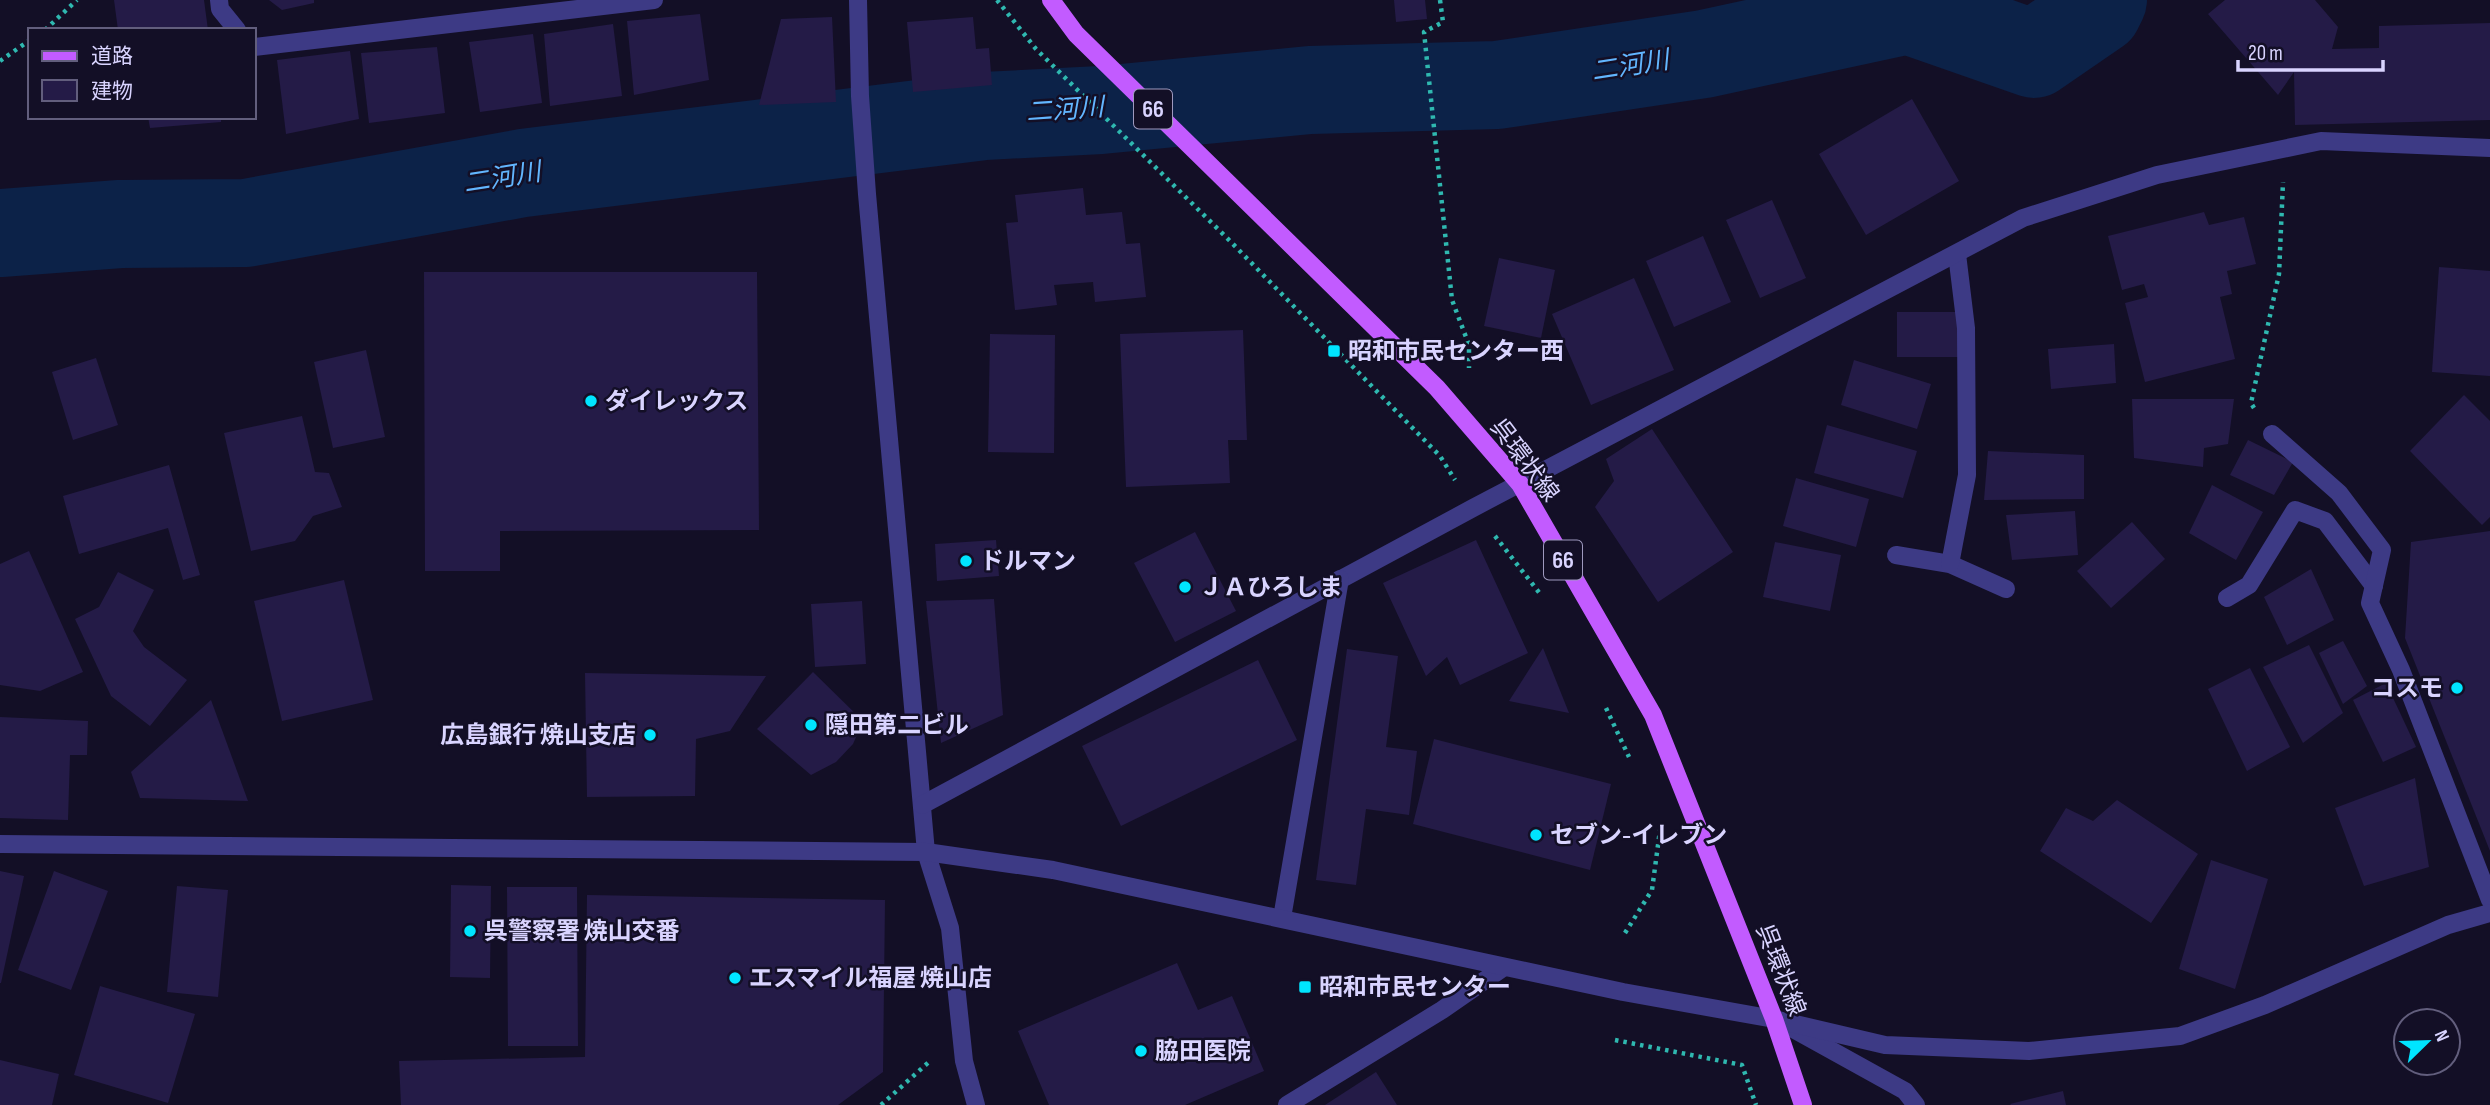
<svg xmlns="http://www.w3.org/2000/svg" width="2490" height="1105" viewBox="0 0 2490 1105" font-family="'Sofia Sans Condensed','Noto Sans JP',sans-serif">
	<rect width="100%" height="100%" fill="#130f26"/>
	<g fill="none" stroke-linecap="round" stroke-linejoin="round">
		<path stroke="#0c2248" stroke-width="88" d="M0 233 120 224 246 223 523 173 984 116 1101 110 1310 90 1497 85 1704 54 1908 10 2034 54 2098 10 2103 0"/>
	</g>
	<g fill="#241b47">
		<path d="M114 0H204L208 30H118Z"/>
		<path d="M269 0H314V3L282 10Z"/>
		<path d="M1394 0H1425L1427 19 1396 22Z"/>
		<path d="M2225 0H2315L2338 27 2332 49 2379 48V26L2490 23V120L2295 125 2294 72 2278 95 2208 14Z"/>
		<path d="M700 14 709 80 634 95 627 21Z"/>
		<path d="M832 17 836 102 759 105 781 19Z"/>
		<path d="M973 17 976 49 989 48 992 85 913 92 907 22Z"/>
		<path d="M613 24 622 96 550 106 544 34Z"/>
		<path d="M533 34 542 103 480 112 469 42Z"/>
		<path d="M437 47 445 113 369 123 361 53Z"/>
		<path d="M350 51 359 119 286 134 277 60Z"/>
		<path d="M1912 99 1959 181 1866 235 1819 154Z"/>
		<path d="M148 117H221V122L150 128Z"/>
		<path d="M1083 188 1086 215 1122 212 1126 244 1140 243 1146 297 1095 302 1093 282 1054 285 1057 305 1015 310 1006 223 1018 222 1015 195Z"/>
		<path d="M1772 200 1806 278 1760 298 1726 220Z"/>
		<path d="M2204 212 2209 225 2244 217 2256 264 2227 271 2232 294 2220 297 2235 359 2145 382 2125 303 2148 297 2144 284 2122 290 2108 236Z"/>
		<path d="M1703 236 1731 302 1674 327 1646 261Z"/>
		<path d="M1499 258 1555 270 1541 338 1484 326Z"/>
		<path d="M2439 267 2490 271V376L2432 372Z"/>
		<path d="M424 272H757L759 530 500 531V571H425Z"/>
		<path d="M1634 278 1674 370 1591 405 1552 314Z"/>
		<rect x="1897" y="312" width="61" height="45"/>
		<path d="M1243 330 1247 440H1228L1230 483 1126 487 1120 334Z"/>
		<path d="M990 334 1055 335 1054 453 988 452Z"/>
		<path d="M2114 344 2116 383 2051 389 2048 349Z"/>
		<path d="M366 350 385 437 333 448 314 362Z"/>
		<path d="M96 358 118 425 73 440 52 372Z"/>
		<path d="M1854 360 1931 384 1917 429 1841 405Z"/>
		<path d="M2464 395 2490 421V517L2482 525 2410 451Z"/>
		<path d="M2132 399H2234L2228 444 2204 448 2203 467 2134 458Z"/>
		<path d="M302 416 315 472 329 473 342 507 313 516 295 541 251 551 224 433Z"/>
		<path d="M1827 425 1917 451 1903 498 1814 473Z"/>
		<path d="M1652 429 1733 552 1658 602 1595 507 1614 481 1606 459Z"/>
		<path d="M2248 440 2293 462 2274 495 2230 475Z"/>
		<path d="M1988 451 2084 455V499L1984 500Z"/>
		<path d="M169 465 200 575 183 580 168 528 79 554 63 496Z"/>
		<path d="M1796 478 1869 499 1856 547 1783 526Z"/>
		<path d="M2212 485 2263 512 2236 560 2189 533Z"/>
		<path d="M2075 511 2078 555 2012 560 2006 515Z"/>
		<path d="M2132 522 2165 559 2111 608 2077 571Z"/>
		<path d="M2490 531V851L2405 638 2411 542Z"/>
		<path d="M1195 532 1236 611 1175 642 1134 563Z"/>
		<path d="M996 540 999 576 937 581 935 544Z"/>
		<path d="M1476 540 1528 653 1460 685 1447 657 1426 676 1383 583Z"/>
		<path d="M1775 542 1841 555 1830 611 1763 597Z"/>
		<path d="M29 551 83 672 40 691 0 685V564Z"/>
		<path d="M2311 569 2334 620 2287 645 2264 597Z"/>
		<path d="M118 572 154 590 133 631 144 647 187 680 150 726 111 696 75 619 99 607Z"/>
		<path d="M344 580 373 700 282 721 254 601Z"/>
		<path d="M994 599 1003 715 941 743 926 601Z"/>
		<path d="M862 601 866 664 815 667 811 604Z"/>
		<path d="M2343 641 2367 686 2343 704 2319 653Z"/>
		<path d="M2309 645 2343 713 2303 743 2263 667Z"/>
		<path d="M1543 648 1569 713 1509 701Z"/>
		<path d="M1347 649 1398 656 1386 747 1417 751 1409 815 1366 809 1356 885 1316 880Z"/>
		<path d="M1258 660 1297 740 1121 826 1082 746Z"/>
		<path d="M2250 668 2290 747 2247 771 2208 689Z"/>
		<path d="M813 672 863 721 853 744 836 762 811 775 757 729Z"/>
		<path d="M585 673 766 676 730 731 696 739 695 796 587 797Z"/>
		<path d="M2386 683 2416 747 2383 762 2353 700Z"/>
		<path d="M211 700 248 801 140 798 131 772Z"/>
		<path d="M0 717 88 721 87 755H70L68 820 0 818Z"/>
		<path d="M1434 739 1611 784 1590 870 1413 824Z"/>
		<path d="M2415 778 2429 867 2364 886 2335 808Z"/>
		<path d="M2117 800 2198 854 2151 923 2040 851 2066 808 2093 821Z"/>
		<path d="M2211 860 2268 879 2235 989 2179 969Z"/>
		<path d="M0 871 24 876 1 983H0Z"/>
		<path d="M54 871 108 891 71 990 18 970Z"/>
		<path d="M451 885 491 886 490 978 450 977Z"/>
		<path d="M177 886 228 890 218 997 167 992Z"/>
		<path d="M507 887H577L578 1046H508Z"/>
		<path d="M587 895 885 900 883 1072 838 1105H401L399 1061 585 1057Z"/>
		<path d="M1177 963 1198 1010 1232 996 1264 1071 1185 1105H1049L1018 1031Z"/>
		<path d="M100 986 195 1014 168 1103 74 1075Z"/>
		<path d="M0 1060 59 1074 52 1105H0Z"/>
		<path d="M1376 1072 1397 1105H1325Z"/>
		<path d="M2063 1091 2066 1105H2011L2010 1104Z"/>
	</g>
	<g fill="none" stroke-linecap="round" stroke-linejoin="round">
		<g stroke="#2fb8b0" stroke-width="4.5" stroke-dasharray="3.5 5" stroke-linecap="butt">
			<path d="M997 0 1036 49 1229 240 1440 456 1455 480"/>
			<path d="M1440 0 1443 22 1424 32 1452 300 1469 345V368"/>
			<path d="M45 30 77 0"/>
			<path d="M0 61 30 40"/>
			<path d="M2254 408 2251 403 2279 274 2283 182"/>
			<path d="M1495 536 1541 595"/>
			<path d="M1606 708 1629 757"/>
			<path d="M1625 933 1652 890 1660 830"/>
			<path d="M1615 1040 1742 1065 1756 1105"/>
			<path d="M881 1105 930 1061"/>
		</g>
		<g stroke="#3d3a85" stroke-width="18">
			<path d="M219 0 220 9 237 30"/>
			<path d="M254 47 654 0"/>
			<path d="M2227 598 2249 585 2295 510 2325 521 2374 586"/>
			<path d="M1784 1024 1905 1091 1916 1105"/>
		</g>
		<g stroke="#3d3a85" stroke-width="18">
			<path d="M858 0 860 96 867 194 926 852 950 928 964 1061 976 1105"/>
			<path d="M2272 434 2339 493 2382 550 2370 603 2401 670 2490 900"/>
			<path d="M1896 555 1950 564 2006 589"/>
			<path d="M1950 564 1967 475 1966 328 1957 254"/>
			<path d="M922 805 1473 508 2023 218 2157 175 2321 141 2490 148"/>
			<path d="M1282 918 1340 579"/>
			<path d="M1287 1105 1442 1010 1504 967"/>
		</g>
		<path stroke="#3d3a85" stroke-width="18" d="M0 844 926 852 1053 870 1623 992 1774 1019 1885 1045 2029 1051 2180 1036 2265 1005 2448 925 2490 913"/>
		<path stroke="#c25bff" stroke-width="18" d="M1051 0 1076 34 1437 388 1520 484 1653 715 1774 1019 1803 1105"/>
	</g>
	<g fill="#00e5ff" stroke="#130f26" stroke-width="2.5">
		<rect x="1327" y="344" width="14" height="14" rx="3.5"/>
		<circle cx="591" cy="401" r="7"/>
		<circle cx="966" cy="561" r="7"/>
		<circle cx="1185" cy="587" r="7"/>
		<circle cx="2457" cy="688" r="7"/>
		<circle cx="811" cy="725" r="7"/>
		<circle cx="650" cy="735" r="7"/>
		<circle cx="1536" cy="835" r="7"/>
		<circle cx="470" cy="931" r="7"/>
		<circle cx="735" cy="978" r="7"/>
		<rect x="1298" y="980" width="14" height="14" rx="3.5"/>
		<circle cx="1141" cy="1051" r="7"/>
	</g>
	<g text-anchor="middle" stroke-width="5" stroke-linejoin="round" paint-order="stroke">
		<g fill="#130f26" stroke="#9e99be" stroke-width="2">
			<rect x="1134" y="89.5" width="38" height="39" rx="5"/>
			<rect x="1544" y="540.5" width="38" height="39" rx="5"/>
		</g>
		<g font-size="23" font-weight="bold" fill="#d9d4ff">
			<text x="1153" y="117">66</text>
			<text x="1563" y="568">66</text>
		</g>
		<g font-size="24" font-weight="bold" fill="#d9d4ff" stroke="#130f26" text-anchor="start">
			<text x="1348" y="359">昭和市民センター西</text>
			<text x="605" y="409">ダイレックス</text>
			<text x="980" y="569">ドルマン</text>
			<text x="1199" y="595">ＪＡひろしま</text>
			<text x="2443" y="696" text-anchor="end">コスモ</text>
			<text x="825" y="733">隠田第二ビル</text>
			<text x="636" y="743" text-anchor="end">広島銀行 焼山支店</text>
			<text x="1550" y="843">セブン-イレブン</text>
			<text x="484" y="939">呉警察署 焼山交番</text>
			<text x="749" y="986">エスマイル福屋 焼山店</text>
			<text x="1319" y="995">昭和市民センター</text>
			<text x="1155" y="1059">脇田医院</text>
		</g>
		<g font-size="24" fill="#d9d4ff" stroke="#130f26">
			<text transform="translate(1525 460) rotate(53)" y="8">呉環状線</text>
			<text transform="translate(1781 970) rotate(69)" y="8">呉環状線</text>
		</g>
		<g font-size="26" font-style="italic" fill="#62b6ff" stroke="#130f26">
			<text transform="translate(1630 65) rotate(-9)" y="9">二河川</text>
			<text transform="translate(1065 109) rotate(-4)" y="9">二河川</text>
			<text transform="translate(502 177) rotate(-9)" y="9">二河川</text>
		</g>
	</g>
	<rect x="28" y="28" width="228" height="91" fill="#130f26" stroke="#625e7d" stroke-width="2"/>
	<rect x="42" y="51" width="35" height="10" fill="#c25bff" stroke="#625e7d" stroke-width="2"/>
	<text x="91" y="63" font-size="21" fill="#d9d4ff">道路</text>
	<rect x="42" y="80" width="35" height="21" fill="#241b47" stroke="#625e7d" stroke-width="2"/>
	<text x="91" y="98" font-size="21" fill="#d9d4ff">建物</text>
	<g transform="translate(2427 1042) rotate(67)"><circle r="33" fill="#130f26" stroke="#625e7d" stroke-width="2"/>
	<path d="M0-5L12 26L0 18L-12 26Z" fill="#00e5ff"/>
	<text y="-10" font-size="19" font-weight="bold" text-anchor="middle" fill="#d9d4ff">N</text>
	</g>
	<path d="M2238 60v10h145v-10" fill="none" stroke="#d9d4ff" stroke-width="3.5"/>
	<text x="2248" y="60" font-size="21" fill="#d9d4ff" stroke="#130f26" stroke-width="5" paint-order="stroke">20 m</text>
</svg>
